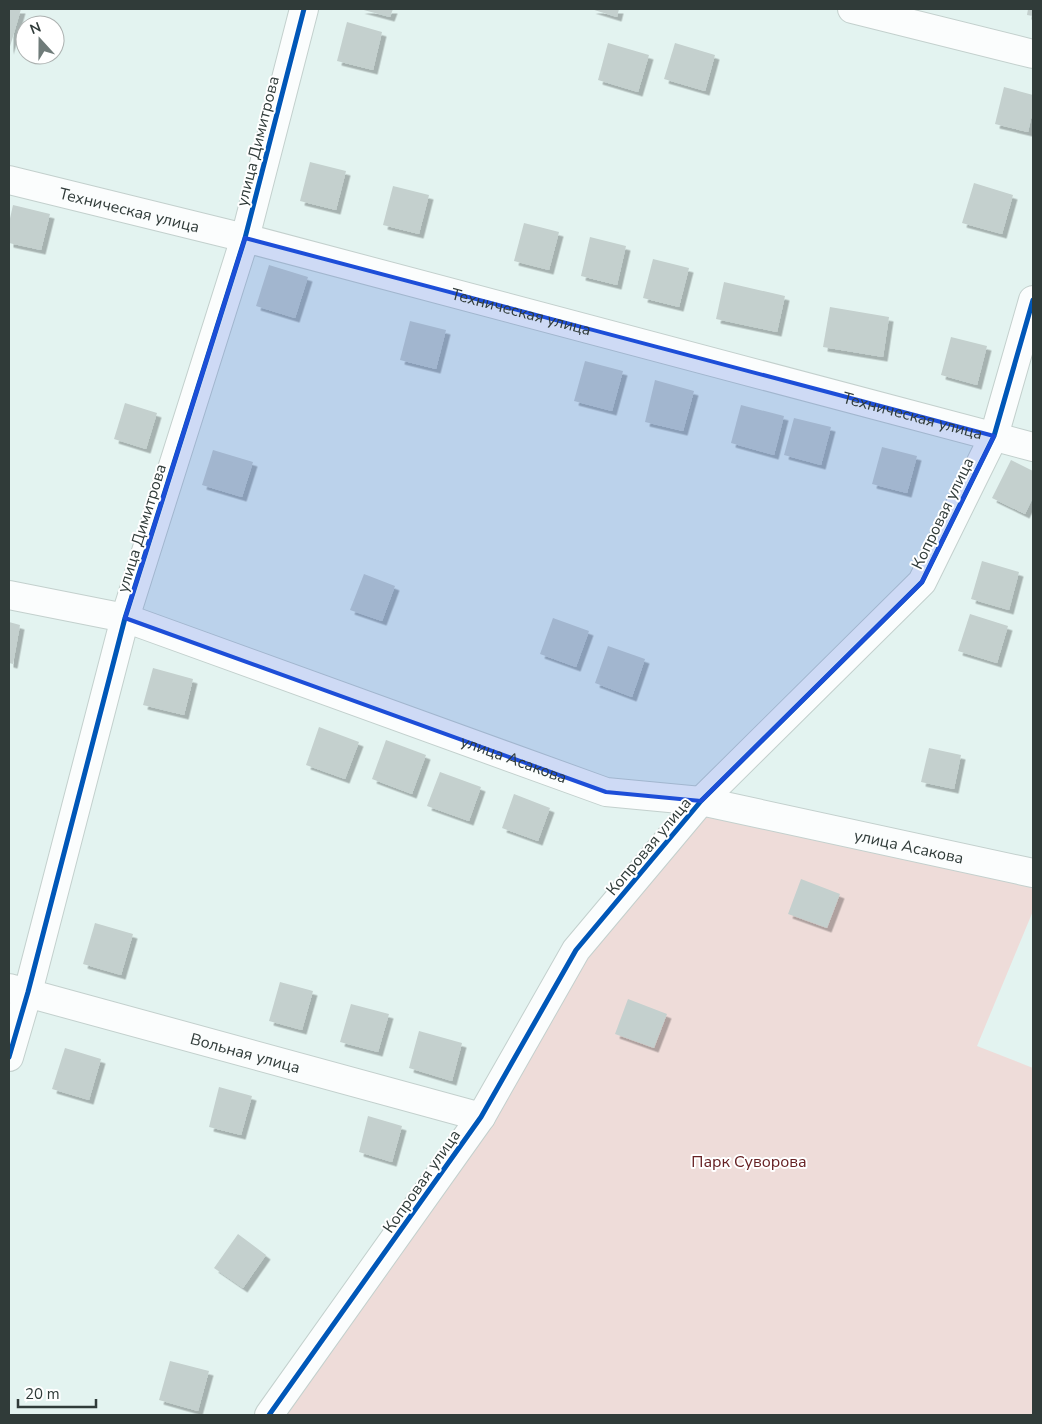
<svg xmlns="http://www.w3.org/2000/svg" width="1042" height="1424" viewBox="0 0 1042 1424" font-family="'Nunito Sans',sans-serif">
	<defs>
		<filter id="shadow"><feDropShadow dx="4.5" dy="4.5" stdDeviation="0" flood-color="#0004"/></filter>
	</defs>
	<rect width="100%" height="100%" fill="#e3f3f0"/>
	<path fill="#eedcd9" d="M701 801 1033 873V911L977 1046 1033 1068V1415H269L576 950Z"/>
	<g fill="#c4d0ce" filter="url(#shadow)">
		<path d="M9 9H21L9 50Z"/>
		<path d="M360 9H393L390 17Z"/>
		<path d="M591 9H619L617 17Z"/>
		<path d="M1028 9H1033V16L1027 15Z"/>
		<path d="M347 22 382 32 373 70 337 61Z"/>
		<path d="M608 43 649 55 638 92 598 80Z"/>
		<path d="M675 43 715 55 705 91 664 79Z"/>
		<path d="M1004 87 1033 95V110L1028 132 995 124Z"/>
		<path d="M310 162 346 171 336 210 300 201Z"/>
		<path d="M974 183 1013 195 1002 234 962 223Z"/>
		<path d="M393 186 429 195 419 234 383 225Z"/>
		<path d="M13 205 50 214 41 250 9 243V223Z"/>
		<path d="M524 223 559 232 549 270 514 261Z"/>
		<path d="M590 237 626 246 617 285 581 276Z"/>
		<path d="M653 259 689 268 679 307 643 298Z"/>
		<path d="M269 265 308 277 295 318 256 306Z"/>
		<path d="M724 282 785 296 777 332 716 319Z"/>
		<path d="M830 307 889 317 883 357 823 347Z"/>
		<path d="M410 321 446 330 436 369 400 360Z"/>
		<path d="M951 337 987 346 977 385 941 375Z"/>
		<path d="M585 361 623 371 612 411 574 401Z"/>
		<path d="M655 380 694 391 683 431 645 422Z"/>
		<path d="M125 403 157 413 146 449 114 439Z"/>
		<path d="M741 405 784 416 774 455 731 443Z"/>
		<path d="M794 418 831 427 821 465 784 455Z"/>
		<path d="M882 447 917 456 907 493 872 484Z"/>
		<path d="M213 450 253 462 242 497 202 485Z"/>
		<path d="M1011 460 1033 471V497L1025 514 992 498Z"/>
		<path d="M982 561 1019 572 1009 610 971 599Z"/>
		<path d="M364 574 395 586 382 621 350 610Z"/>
		<path d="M970 614 1008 626 997 663 958 651Z"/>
		<path d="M553 618 589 631 576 667 540 654Z"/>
		<path d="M9 622 20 625 13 664 9 663Z"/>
		<path d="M608 646 645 659 632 697 595 683Z"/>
		<path d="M153 668 193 679 184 715 143 705Z"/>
		<path d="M319 727 359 742 345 779 306 765Z"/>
		<path d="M386 740 426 755 412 794 372 779Z"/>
		<path d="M929 748 961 755 954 789 921 782Z"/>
		<path d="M440 772 481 787 469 821 427 806Z"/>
		<path d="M514 794 550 808 538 841 502 828Z"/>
		<path d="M801 879 840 894 827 928 788 914Z"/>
		<path d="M95 923 133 934 121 975 83 964Z"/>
		<path d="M280 982 313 991 302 1030 269 1021Z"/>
		<path d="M628 999 667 1014 654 1048 615 1034Z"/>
		<path d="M351 1004 389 1014 378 1052 340 1042Z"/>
		<path d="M419 1031 462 1043 452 1081 409 1068Z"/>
		<path d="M65 1048 101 1059 89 1100 52 1089Z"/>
		<path d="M219 1087 252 1096 241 1135 209 1127Z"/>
		<path d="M368 1116 402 1126 392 1162 359 1152Z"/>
		<path d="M238 1234 266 1255 243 1288 214 1268Z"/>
		<path d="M170 1361 209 1371 198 1411 159 1400Z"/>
	</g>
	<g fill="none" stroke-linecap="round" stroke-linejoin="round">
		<defs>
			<g id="street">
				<path d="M852 9 1033 54"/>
				<path id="s1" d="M9 180 245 238 1033 447"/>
				<path id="s2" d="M9 595 125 618 606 792 701 801 1033 873"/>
				<path id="s3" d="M9 988 481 1117"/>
				<path d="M9 1057 28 992 125 618 245 238 304 9"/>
				<path d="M269 1415 481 1117 576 950 701 801 922 582 994 436 1033 300"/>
			</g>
		</defs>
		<use href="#street" stroke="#c3d0cd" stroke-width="30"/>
		<use href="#street" stroke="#fbfdfd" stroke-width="28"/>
		<defs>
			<g id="cycleway">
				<path d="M9 1057 28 992 125 618 245 238 304 9"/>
				<path d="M269 1415 481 1117 576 950 701 801 922 582 994 436 1033 300"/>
			</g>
		</defs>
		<use href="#cycleway" stroke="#fff" stroke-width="8"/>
		<use href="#cycleway" stroke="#0057b8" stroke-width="5"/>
	</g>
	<path fill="#1d4ed8" fill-opacity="0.2" stroke="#1d4ed8" stroke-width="4" stroke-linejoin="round" d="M245 238 994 436 922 582 701 801 606 792 125 618Z"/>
	<g text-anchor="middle" stroke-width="4" stroke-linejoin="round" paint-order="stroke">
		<g font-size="16" fill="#303b39" stroke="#fff">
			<text transform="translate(257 141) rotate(-76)" y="6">улица Димитрова</text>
			<text dy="6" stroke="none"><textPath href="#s1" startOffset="124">Техническая улица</textPath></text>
			<text dy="6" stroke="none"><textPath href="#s1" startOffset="529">Техническая улица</textPath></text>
			<text dy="6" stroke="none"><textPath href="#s1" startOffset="934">Техническая улица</textPath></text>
			<text transform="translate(942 513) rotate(-64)" y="6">Копровая улица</text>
			<text transform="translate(141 528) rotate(-73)" y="6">улица Димитрова</text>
			<text dy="6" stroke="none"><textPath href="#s2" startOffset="532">улица Асакова</textPath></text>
			<text transform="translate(648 846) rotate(-50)" y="6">Копровая улица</text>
			<text dy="6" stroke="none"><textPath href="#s2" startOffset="938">улица Асакова</textPath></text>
			<text dy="6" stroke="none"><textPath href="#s3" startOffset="245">Вольная улица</textPath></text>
			<text transform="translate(421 1181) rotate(-55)" y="6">Копровая улица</text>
		</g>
		<g font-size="16" fill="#662123" stroke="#fff">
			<text x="749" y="1167">Парк Суворова</text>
		</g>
	</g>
	<rect width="1042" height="1424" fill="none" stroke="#303b39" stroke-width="20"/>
	<g transform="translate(40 40) rotate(339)"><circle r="24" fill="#ffffff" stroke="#acb1b0"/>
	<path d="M0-4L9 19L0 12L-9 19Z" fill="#6f7b79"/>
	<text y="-8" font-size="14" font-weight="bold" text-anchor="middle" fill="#303b39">N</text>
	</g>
	<path d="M18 1399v8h78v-8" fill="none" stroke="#303b39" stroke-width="2.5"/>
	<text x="25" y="1399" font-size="15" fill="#303b39" stroke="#ffffff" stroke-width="4" paint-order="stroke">20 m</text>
</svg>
